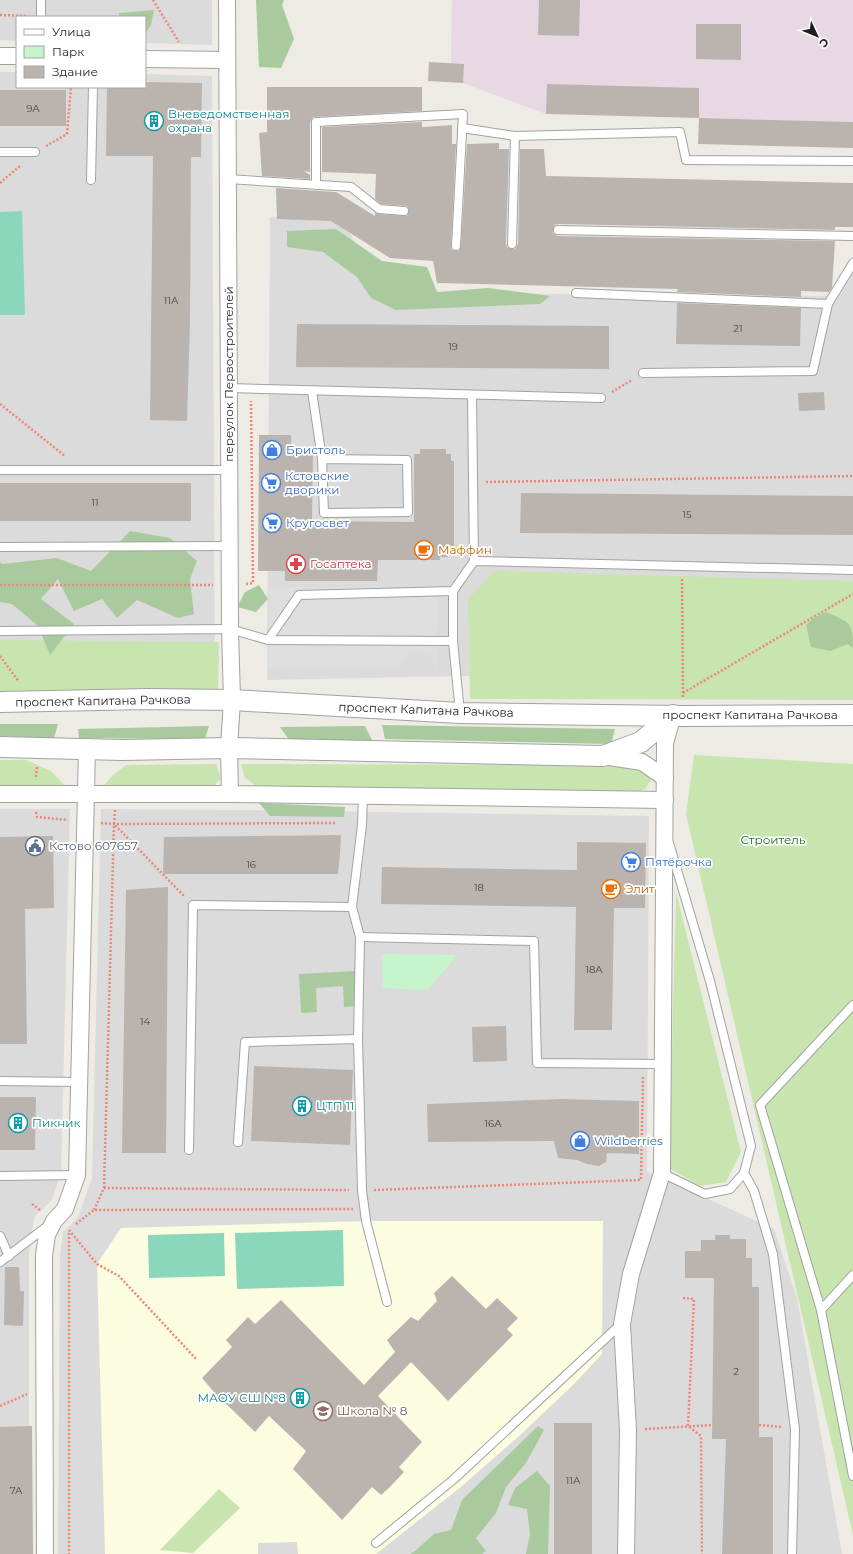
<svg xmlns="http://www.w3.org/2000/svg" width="853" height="1554" viewBox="0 0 853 1554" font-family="Montserrat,sans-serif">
	<rect width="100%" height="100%" fill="#eeebe5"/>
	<g fill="#dcdbdb">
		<path d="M0 0H212V45L145 43V17H17V41L0 40Z"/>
		<path d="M0 72H17V87H145V74L212 76 215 695 0 691Z"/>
		<path d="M270 217H342L379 293 836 296 853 269V668L267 680Z"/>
		<path d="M0 809H70L61 1173 52 1200 38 1213 34 1219 29 1253V1554H0Z"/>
		<path d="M101 809 230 810 649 816 647 1171 774 1229 797 1298 842 1554H58L60 1256 63 1232 78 1217 92 1178Z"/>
	</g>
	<path fill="#e7d8e4" d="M452 0H853V122L699 118V88L546 114 463 83 464 64 451 63Z"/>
	<path fill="#fcfce0" d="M366 1221H603L602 1354 574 1384 517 1438 462 1486 376 1554H298L297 1542 258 1543V1554H105L97 1264 121 1228Z"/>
	<g fill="#c8e4af">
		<path d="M495 571 853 581V700L470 699 468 599Z"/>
		<path d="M0 640 219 642 218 695 0 694Z"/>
		<path d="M694 755 853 764V1535L686 814Z"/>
		<path d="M0 760H26L51 771 67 788H0Z"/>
		<path d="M216 764 221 778 212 789H101L113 775 126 765Z"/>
		<path d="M241 764 628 765 643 767 651 780 645 789 632 793 260 789 245 778Z"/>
		<path d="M676 892 741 1152 726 1182 700 1186 669 1168Z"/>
		<path d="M219 1489 240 1508 193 1553 160 1550Z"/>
	</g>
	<g fill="#a9ca9d">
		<path d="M256 0H284L282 5 294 39 281 68 259 67Z"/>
		<path d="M154 10 151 25 145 34V17H119V13Z"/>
		<path d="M336 229 382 261 427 267 437 292 488 288 550 296 540 304 396 310 371 298 357 277 323 252 287 247V231Z"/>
		<path d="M130 531 170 538 197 561 190 579 194 614 178 618 137 600 117 618 102 599 74 611 58 579 41 599 74 624 50 655 38 626 12 604 0 602V562L2 564 57 558 91 571Z"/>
		<path d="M259 585 268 599 256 612 237 607 245 592Z"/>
		<path d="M826 612C850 623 853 621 853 648L848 644 830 651 811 647 806 625 814 618Z"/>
		<path d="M0 724H58L54 738 0 736Z"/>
		<path d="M382 725 615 729 611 744 385 739Z"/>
		<path d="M209 726 205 739 79 738 78 729Z"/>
		<path d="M365 726 372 740 292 744 280 727Z"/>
		<path d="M259 803 345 807 344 817 270 816Z"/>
		<path d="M356 971 358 1006 344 1007 343 986 316 988 317 1012 301 1013 299 974Z"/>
		<path d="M538 1426 544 1430 526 1463 506 1487 496 1513 476 1538 486 1551 482 1554H410L415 1551 434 1534 451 1530 462 1500Z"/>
		<path d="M537 1471 550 1486 548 1554H526L530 1534 527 1509 508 1505 515 1488Z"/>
	</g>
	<path fill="#c6f5cb" d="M382 954 458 955 427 990 383 988Z"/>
	<g fill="#8ad7bb">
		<path d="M22 211 25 315H0V212Z"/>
		<path d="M343 1230 344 1286 237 1289 235 1233Z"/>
		<path d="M224 1233 225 1276 149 1278 148 1235Z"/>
	</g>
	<path fill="#dedede" d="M270 587H438L437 669 429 653H409L400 667 268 669Z"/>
	<g fill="#bbb4ae">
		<path d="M539 0H580L579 36 538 35Z"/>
		<path d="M696 24H741V60L696 59Z"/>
		<path d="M429 62 464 64 463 83 428 81Z"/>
		<path d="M145 82 202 83 201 157H191L190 323 187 421 150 420 153 156H106L107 87H145Z"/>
		<path d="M547 84 699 88V118L546 114Z"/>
		<path d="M267 87H422V111L313 117 310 122V172L304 171 310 175V179L262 176 259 133 267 132Z"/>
		<rect x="0" y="90" width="66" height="36"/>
		<path d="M699 118 853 122V148L698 144Z"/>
		<path d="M422 122V127L452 125V144H456L451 246V249L455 251H459L461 246 467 144 499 143V149H509L506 244 507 247 511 249H515L518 244 520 149H544L546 176 853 183V227H835V230L558 224 555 225 553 230V233L558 236 835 241 832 288 829 292 801 291V297L677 292 678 289 437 283 433 261 390 258 331 221 277 219 276 188 336 192 375 216V213L379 214 407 216 409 211 407 206 381 204 375 199 376 174 322 172V127Z"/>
		<path d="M677 303 801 308 800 346 676 344Z"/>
		<path d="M297 324 609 326V369L296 367Z"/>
		<path d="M824 392 825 410 799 411 798 393Z"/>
		<path d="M259 435H291V448H308V453H313L312 521 414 522V454H420V449H446V454H451V461H454V546H448V557H440V560H378L377 581H285V571H258Z"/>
		<rect x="0" y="483" width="191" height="38"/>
		<path d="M521 493 853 496V535L520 533Z"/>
		<path d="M341 835 340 854 338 874H163L164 837Z"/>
		<path d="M53 836 54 908 25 909 27 1044H0V837Z"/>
		<path d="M577 842 646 843 645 908H614L612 1030H574L576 907 381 904 382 867 577 870Z"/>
		<path d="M168 887 166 1153H122L126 890Z"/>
		<path d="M506 1026 507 1061 473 1062 472 1027Z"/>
		<path d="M254 1066 353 1070 350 1145 251 1141Z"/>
		<path d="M0 1097H36L35 1150H0Z"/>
		<path d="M561 1099 639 1101V1154L607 1153 606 1162 599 1166 587 1164 577 1160 558 1158 554 1141 428 1142 427 1104Z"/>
		<path d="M715 1235H730V1239H746V1258H752V1287H759V1437H773V1554H722L726 1439H712L714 1278H685V1251H701V1240H715Z"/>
		<path d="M5 1267H19L20 1291H24L23 1326 4 1325Z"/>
		<path d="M452 1276 486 1309 497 1298 518 1318 507 1329 513 1335 448 1401 411 1362 378 1396 422 1442 399 1467 404 1472 390 1487 381 1495 372 1487 342 1520 293 1469 306 1451 269 1416 255 1432 213 1391 202 1378 232 1347 226 1340 248 1317 255 1324 281 1300 364 1385 395 1352 387 1340 411 1317 418 1321 437 1301 434 1293Z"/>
		<rect x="554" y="1423" width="38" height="131"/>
		<path d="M32 1426 33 1554H0V1427Z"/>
	</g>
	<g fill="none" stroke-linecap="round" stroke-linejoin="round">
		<defs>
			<g id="service">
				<path d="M41 0V17"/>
				<path d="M462 128 515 136 512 244"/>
				<path d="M515 136 680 132 686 160 853 161"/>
				<path d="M0 152H35"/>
				<path d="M228 179 351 187 379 209 404 211"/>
				<path d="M91 180 93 87"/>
				<path d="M316 185V122L463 114 456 246"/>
				<path d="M558 230 853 236"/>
				<path d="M576 293 828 304"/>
				<path d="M643 373 813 371 828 304 853 263"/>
				<path d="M229 388 601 398"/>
				<path d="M312 391 322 459 324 513 408 512 407 460 322 459"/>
				<path d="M472 395 474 561"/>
				<path d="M0 470H229"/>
				<path d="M0 547 229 546"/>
				<path d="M453 591V641"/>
				<path d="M0 631 230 629 268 640 453 641 460 713"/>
				<path d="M268 640 299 595 453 591 474 561 853 570"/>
				<path d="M363 796 362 825 352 907 360 937 358 1039 362 1190 366 1221 387 1302"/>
				<path d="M360 937 534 941 537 1063 663 1064"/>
				<path d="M0 1081 79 1082"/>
				<path d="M238 1142 245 1042 358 1039"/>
				<path d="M189 1150 193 905 352 907"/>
				<path d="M662 1173 705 1194 730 1189 744 1173 751 1146 710 981 669 843"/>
				<path d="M744 1173 754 1191 773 1254 795 1429 792 1554"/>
				<path d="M0 1176 77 1175"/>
				<path d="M0 1236 9 1256"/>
				<path d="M0 1262 49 1225"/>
				<path d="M853 1275 821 1310 853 1476"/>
				<path d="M821 1310 760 1105 853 1005"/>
				<path d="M376 1543 454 1479 621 1324"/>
			</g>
			<g id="minor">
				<path d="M227 0 230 629 232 700 229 748 230 794 665 800"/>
				<path d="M0 56H17"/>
				<path d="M145 59 227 60"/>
				<path d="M603 756 642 762 665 778"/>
				<path d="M0 794H230"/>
				<path d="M45 1554 44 1255 47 1235 54 1221 65 1209 77 1175 87 749"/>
				<path d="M626 1554 628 1430 622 1324 631 1274 662 1173 665 743 673 715"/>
			</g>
			<g id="tertiary">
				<path d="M0 702 148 699 232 700 460 713 683 716 853 715"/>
				<path d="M0 747 122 750 229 748 603 756 641 742 673 715"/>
			</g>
		</defs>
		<use href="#service" stroke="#a2a2a2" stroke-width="10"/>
		<use href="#minor" stroke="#a2a2a2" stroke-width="18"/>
		<use href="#tertiary" stroke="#a2a2a2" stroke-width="22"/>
		<g stroke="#ee8677" stroke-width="2.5" stroke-dasharray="2 2" stroke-linecap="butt">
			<path d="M153 0 179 42"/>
			<path d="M0 15 28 16"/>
			<path d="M46 146 67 134 71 87"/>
			<path d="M0 183 20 166"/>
			<path d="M612 392 632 380"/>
			<path d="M0 404 65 456"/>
			<path d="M486 482 853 476"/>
			<path d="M682 579 683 698"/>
			<path d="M246 584 253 583 251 401"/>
			<path d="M0 585H213"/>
			<path d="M0 656 19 682"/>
			<path d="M683 693 853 594"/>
			<path d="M36 777 37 766"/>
			<path d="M115 810 114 824 184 896"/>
			<path d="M36 812 37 817 68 820"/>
			<path d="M101 823 114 824 337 823"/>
			<path d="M641 1179 643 1076"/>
			<path d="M104 1188 114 824"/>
			<path d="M374 1190 641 1180"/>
			<path d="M32 1204 40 1210"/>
			<path d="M94 1210 104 1188 349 1190"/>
			<path d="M76 1224 94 1210 353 1209"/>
			<path d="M69 1230 97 1264 119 1276 197 1360"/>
			<path d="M69 1233V1554"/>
			<path d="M683 1298 694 1299 688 1426 701 1436 702 1554"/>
			<path d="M0 1406 27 1394"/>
			<path d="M759 1425 782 1427"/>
			<path d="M645 1429 712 1425"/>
		</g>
		<use href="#service" stroke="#fff" stroke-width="8"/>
		<use href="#minor" stroke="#fff" stroke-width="16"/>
		<use href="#tertiary" stroke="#fff" stroke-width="20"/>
	</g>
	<defs>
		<symbol id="building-ring" viewBox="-11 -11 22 22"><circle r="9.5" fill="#fff" stroke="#0f9aa8" stroke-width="1.5"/><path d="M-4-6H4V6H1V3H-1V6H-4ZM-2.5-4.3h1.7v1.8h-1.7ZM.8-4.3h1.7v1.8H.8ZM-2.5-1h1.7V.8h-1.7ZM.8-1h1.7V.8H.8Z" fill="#0f9aa8"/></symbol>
		<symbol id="shop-ring" viewBox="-11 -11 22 22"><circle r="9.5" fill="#fff" stroke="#3f7fe0" stroke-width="1.5"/><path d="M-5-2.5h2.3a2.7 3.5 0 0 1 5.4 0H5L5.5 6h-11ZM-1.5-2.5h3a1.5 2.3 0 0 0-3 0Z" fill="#3f7fe0"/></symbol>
		<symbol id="supermarket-ring" viewBox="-11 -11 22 22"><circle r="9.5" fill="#fff" stroke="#3f7fe0" stroke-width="1.5"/><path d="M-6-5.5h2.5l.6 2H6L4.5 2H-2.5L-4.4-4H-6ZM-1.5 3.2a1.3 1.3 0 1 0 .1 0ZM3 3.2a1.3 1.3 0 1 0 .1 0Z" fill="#3f7fe0"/></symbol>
		<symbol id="cafe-ring" viewBox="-11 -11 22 22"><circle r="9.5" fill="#fff" stroke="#e8710a" stroke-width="1.5"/><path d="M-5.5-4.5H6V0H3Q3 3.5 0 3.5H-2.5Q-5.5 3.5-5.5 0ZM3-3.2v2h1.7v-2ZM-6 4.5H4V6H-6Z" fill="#e8710a"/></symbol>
		<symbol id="pharmacy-ring" viewBox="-11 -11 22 22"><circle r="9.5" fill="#fff" stroke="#e0444e" stroke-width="1.5"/><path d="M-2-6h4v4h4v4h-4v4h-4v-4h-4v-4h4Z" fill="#e0444e"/></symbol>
		<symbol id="civic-ring" viewBox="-11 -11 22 22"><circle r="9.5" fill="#fff" stroke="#5c6f8a" stroke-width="1.5"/><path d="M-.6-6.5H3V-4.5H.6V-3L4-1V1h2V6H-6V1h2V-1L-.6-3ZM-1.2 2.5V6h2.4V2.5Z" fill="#5c6f8a"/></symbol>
		<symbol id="school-ring" viewBox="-11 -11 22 22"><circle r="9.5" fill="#fff" stroke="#8d6e63" stroke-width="1.5"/><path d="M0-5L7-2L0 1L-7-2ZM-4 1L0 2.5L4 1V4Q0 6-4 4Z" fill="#8d6e63"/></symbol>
	</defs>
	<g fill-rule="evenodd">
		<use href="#building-ring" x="143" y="110" width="22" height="22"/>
		<use href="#shop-ring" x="261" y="439" width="22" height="22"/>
		<use href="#supermarket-ring" x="260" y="472" width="22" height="22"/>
		<use href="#supermarket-ring" x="261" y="512" width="22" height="22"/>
		<use href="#cafe-ring" x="413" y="539" width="22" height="22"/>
		<use href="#pharmacy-ring" x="285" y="553" width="22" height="22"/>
		<use href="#civic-ring" x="24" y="835" width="22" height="22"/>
		<use href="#supermarket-ring" x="620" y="851" width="22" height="22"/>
		<use href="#cafe-ring" x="600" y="878" width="22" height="22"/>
		<use href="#building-ring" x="291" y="1095" width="22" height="22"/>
		<use href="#building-ring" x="7" y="1112" width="22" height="22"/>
		<use href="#shop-ring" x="569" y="1130" width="22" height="22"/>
		<use href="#building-ring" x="289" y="1387" width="22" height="22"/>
		<use href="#school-ring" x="312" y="1400" width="22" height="22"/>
	</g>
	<g text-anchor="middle" stroke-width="3.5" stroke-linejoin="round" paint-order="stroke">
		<g font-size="10" fill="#454442">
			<text x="33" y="112">9А</text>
			<text x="171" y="304">11А</text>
			<text x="738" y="332">21</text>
			<text x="453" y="350">19</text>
			<text x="95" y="506">11</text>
			<text x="687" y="518">15</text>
			<text x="251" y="868">16</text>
			<text x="479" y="891">18</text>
			<text x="594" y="973">18А</text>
			<text x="145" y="1025">14</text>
			<text x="493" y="1127">16А</text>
			<text x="736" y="1375">2</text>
			<text x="573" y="1484">11А</text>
			<text x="16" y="1494">7А</text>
		</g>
		<g font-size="12" fill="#0d838f" stroke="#fff" text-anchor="start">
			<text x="168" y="118">Вневедомственная<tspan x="168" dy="14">охрана</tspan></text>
			<text x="316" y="1110">ЦТП 11</text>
			<text x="32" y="1127">Пикник</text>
			<text x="286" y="1402" text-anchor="end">МАОУ СШ №8</text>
		</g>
		<g font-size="12" fill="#1e1e1e" stroke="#fff">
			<text transform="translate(229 374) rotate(-90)" y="4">переулок Первостроителей</text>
			<text transform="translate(103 701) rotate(-1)" y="4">проспект Капитана Рачкова</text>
			<text transform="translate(426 710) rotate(2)" y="4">проспект Капитана Рачкова</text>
			<text x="750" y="719">проспект Капитана Рачкова</text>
		</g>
		<g font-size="12" fill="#366cbe" stroke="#fff" text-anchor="start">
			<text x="286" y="454">Бристоль</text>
			<text x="285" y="480">Кстовские<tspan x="285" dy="14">дворики</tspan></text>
			<text x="286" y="527">Кругосвет</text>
			<text x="645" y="866">Пятёрочка</text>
			<text x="594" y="1145">Wildberries</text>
		</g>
		<g font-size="12" fill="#c56008" stroke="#fff" text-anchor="start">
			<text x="438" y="554">Маффин</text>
			<text x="625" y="893">Элит</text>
		</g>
		<g font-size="12" fill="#be3a42" stroke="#fff" text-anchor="start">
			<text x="310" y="568">Госаптека</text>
		</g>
		<g font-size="12" fill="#15741f" stroke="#fff">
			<text x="773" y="844">Строитель</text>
		</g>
		<g font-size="12" fill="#4e5e75" stroke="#fff" text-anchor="start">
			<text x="49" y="850">Кстово 607657</text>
		</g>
		<g font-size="12" fill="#785e54" stroke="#fff" text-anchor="start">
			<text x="337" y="1415">Школа № 8</text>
		</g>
	</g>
	<rect x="16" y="16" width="130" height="72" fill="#ffffff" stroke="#a5a5a5"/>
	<rect x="24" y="29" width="20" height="6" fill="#ffffff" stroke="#a5a5a5"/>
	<text x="52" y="36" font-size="12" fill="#1e1e1e">Улица</text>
	<rect x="24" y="46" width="20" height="12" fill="#c6f5cb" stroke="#a5a5a5"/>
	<text x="52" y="56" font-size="12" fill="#1e1e1e">Парк</text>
	<rect x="24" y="66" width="20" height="12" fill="#bbb4ae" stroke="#a5a5a5"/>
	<text x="52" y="76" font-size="12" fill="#1e1e1e">Здание</text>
	<g transform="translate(817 36) rotate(134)" stroke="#ffffff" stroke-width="3" paint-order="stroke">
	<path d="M0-3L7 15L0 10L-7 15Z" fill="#1e1e1e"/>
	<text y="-6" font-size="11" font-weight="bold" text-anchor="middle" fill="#1e1e1e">С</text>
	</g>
</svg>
